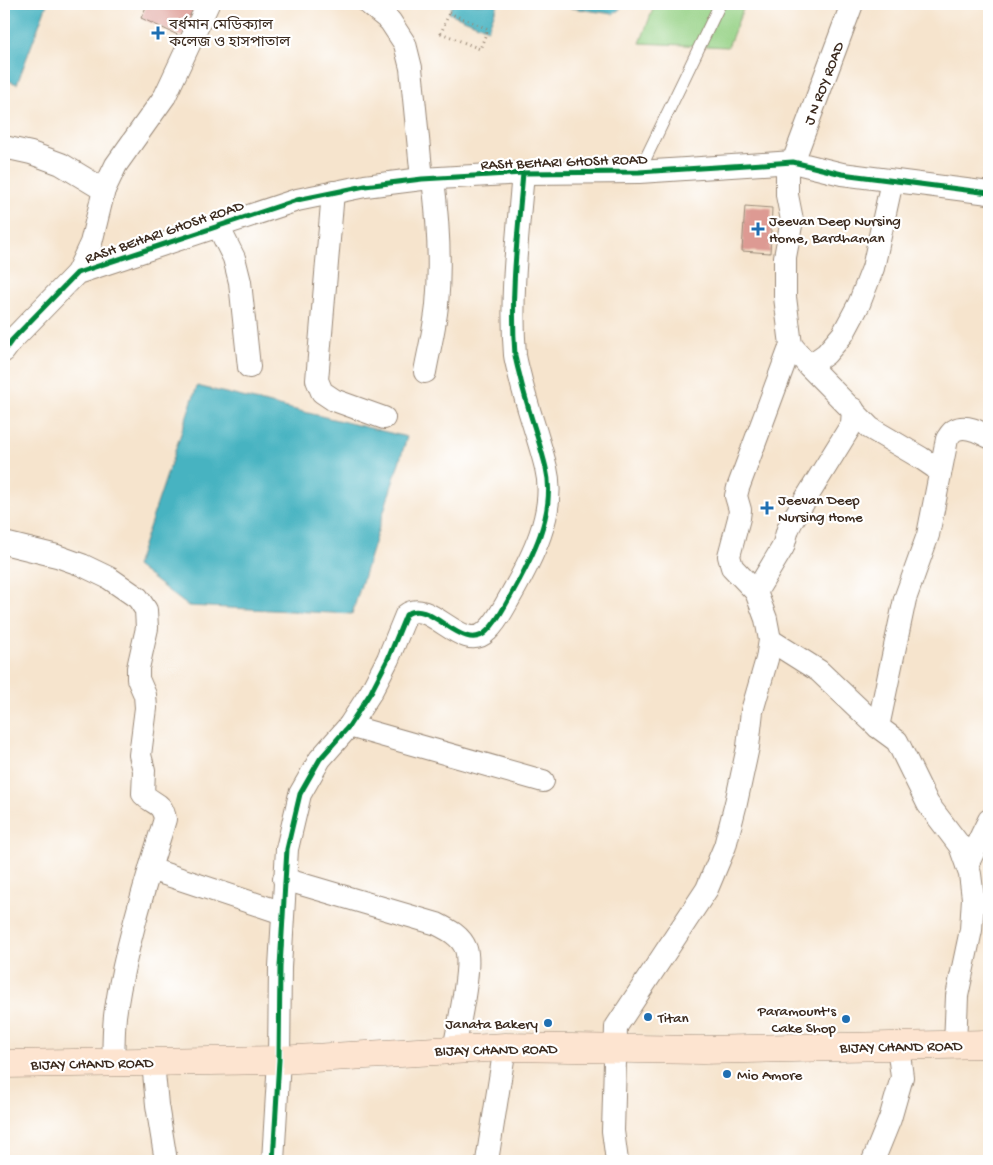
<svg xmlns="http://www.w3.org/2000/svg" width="993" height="1165" viewBox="0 0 993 1165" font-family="'Gochi Hand','Noto Sans Bengali',sans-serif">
	<rect width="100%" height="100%" fill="#fff"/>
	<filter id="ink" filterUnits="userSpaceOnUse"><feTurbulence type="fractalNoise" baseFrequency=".02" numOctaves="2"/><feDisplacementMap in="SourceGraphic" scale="10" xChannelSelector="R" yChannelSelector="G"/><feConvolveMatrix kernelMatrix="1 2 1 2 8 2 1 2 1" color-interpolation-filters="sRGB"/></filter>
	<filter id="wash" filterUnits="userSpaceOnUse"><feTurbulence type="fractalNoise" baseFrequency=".0096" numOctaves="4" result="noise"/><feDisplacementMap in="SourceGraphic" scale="20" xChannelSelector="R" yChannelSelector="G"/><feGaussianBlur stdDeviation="1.12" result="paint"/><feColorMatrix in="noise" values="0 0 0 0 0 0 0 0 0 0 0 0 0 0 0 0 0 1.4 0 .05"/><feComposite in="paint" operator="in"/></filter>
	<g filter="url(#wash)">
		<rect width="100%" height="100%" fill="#f6e4cd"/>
		<path fill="#96d286" stroke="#687e52" d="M655 4H745L728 47 640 43Z"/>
		<g fill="#46b3c1" stroke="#406e70">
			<path d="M4 4H47L17 84 4 79Z"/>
			<path d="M453 4H498L488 29 449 13Z"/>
			<path d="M545 4H627L613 14Z"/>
			<path d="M197 386 407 437 352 614 188 606 136 566Z"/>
		</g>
		<g id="blocks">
			<g fill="#dd9a93">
				<path d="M137 4H197L182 37 141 18 146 7Z"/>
				<path d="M745 206 772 208 770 253 742 251Z"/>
			</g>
		</g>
	</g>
	<g filter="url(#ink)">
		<use href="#blocks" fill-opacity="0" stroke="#988776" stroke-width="1"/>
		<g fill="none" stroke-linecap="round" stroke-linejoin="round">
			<defs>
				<path id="service" d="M639 172 720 4"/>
				<g id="minor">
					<path d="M369 4 390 21 405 44 411 68 422 179"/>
					<path d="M4 147 31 153 61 164 104 190"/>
					<path d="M793 162 852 4"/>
					<path d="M787 163V195L792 220 785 257V297L791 345 809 366 870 428 921 458 940 471"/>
					<path d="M333 192 317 380 322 392 334 400 384 418"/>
					<path d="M218 226 234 258 240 282 249 367"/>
					<path d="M77 273 91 243 104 190 116 165 165 96 208 4"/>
					<path d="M4 351 12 340 77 273 297 200 365 186 422 179 523 173 639 172 793 162 842 174 989 193"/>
					<path d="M809 366 826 354 843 334 859 304 873 268 892 181"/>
					<path d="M425 372C429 350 435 327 437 305 441 263 438 220 433 179"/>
					<path d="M4 543 57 556 82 565 109 578 138 598 146 610 147 628 138 668V679L145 695 146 708 140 755 144 770 143 794C153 805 162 801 165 819 146 882 126 944 116 1009 113 1026 114 1045 113 1063"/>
					<path d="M756 592 783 547 788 529 792 521 852 424 853 409"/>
					<path d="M770 640 819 671 878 727 897 741 928 804 960 846 970 874 973 898 971 930 957 996 955 1045"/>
					<path d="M349 726 543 781"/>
					<path d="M878 727 905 599 928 535 947 439C949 436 952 431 955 430 966 424 980 432 989 437"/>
					<path d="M967 865 989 820"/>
					<path d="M150 869 283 913"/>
					<path d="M284 879 437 924C449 930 461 936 466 949 472 967 458 1028 454 1049"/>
					<path d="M153 1062 157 1105 166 1161"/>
					<path d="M273 1161 279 1060 280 967 287 849 300 794 320 759 349 726 371 692 388 659 406 615C429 596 463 656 487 631 497 622 503 609 510 597 531 560 557 512 546 468 539 439 528 410 521 381 519 372 516 363 515 355 510 294 518 233 523 173"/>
					<path d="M487 1161 505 1047"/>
					<path d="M617 1161 613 1131 616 1027 707 889 725 846 736 803 748 747 752 711 767 659 770 640 766 619 756 592 732 567 729 556 739 518 740 510 736 496 738 488 791 345"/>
					<path d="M873 1161 890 1119 902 1077 898 1046"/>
				</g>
				<path id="secondary" d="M4 1064 279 1060 505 1047 702 1050 989 1044"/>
			</defs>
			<use href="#service" stroke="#988776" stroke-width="13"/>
			<use href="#minor" stroke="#988776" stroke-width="24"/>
			<use href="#secondary" stroke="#988776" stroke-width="29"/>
			<path stroke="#988776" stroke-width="3" stroke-dasharray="1 4" stroke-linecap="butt" d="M449 13 488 29 480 49 441 33Z"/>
			<use href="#service" stroke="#fff" stroke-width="11"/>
			<use href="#minor" stroke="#fff" stroke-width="22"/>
			<use href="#secondary" stroke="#fde4d0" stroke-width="28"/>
			<defs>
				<g id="cycleway">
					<path d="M4 351 12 340 77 273 297 200 365 186 422 179 523 173 639 172 793 162 842 174 989 193"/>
					<path d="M273 1161 279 1060 280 967 287 849 300 794 320 759 349 726 371 692 388 659 406 615C429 596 463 656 487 631 497 622 503 609 510 597 531 560 557 512 546 468 539 439 528 410 521 381 519 372 516 363 515 355 510 294 518 233 523 173"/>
				</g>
			</defs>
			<use href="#cycleway" stroke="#fff" stroke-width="8"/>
			<use href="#cycleway" stroke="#00873e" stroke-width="5"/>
		</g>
	</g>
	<g fill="#1f6fb2" stroke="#fff" stroke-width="2">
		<path d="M155.5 25.5h5v5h5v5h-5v5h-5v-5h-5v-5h5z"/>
		<path d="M755.5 221.5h5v5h5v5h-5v5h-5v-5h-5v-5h5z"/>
		<path d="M764.5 500.5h5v5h5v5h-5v5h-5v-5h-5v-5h5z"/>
		<circle cx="648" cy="1017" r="5"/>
		<circle cx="846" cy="1019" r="5"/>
		<circle cx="548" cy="1023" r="5"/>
		<circle cx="727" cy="1074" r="5"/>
	</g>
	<g text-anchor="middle" stroke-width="4.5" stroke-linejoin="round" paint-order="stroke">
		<g font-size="15" fill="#3b2a1e" stroke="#fff" text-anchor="start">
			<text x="169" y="29">বর্ধমান মেডিক্যাল<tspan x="169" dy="17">কলেজ ও হাসপাতাল</tspan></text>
			<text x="769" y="225">Jeevan Deep Nursing<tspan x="769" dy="17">Home, Bardhaman</tspan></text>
			<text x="778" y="504">Jeevan Deep<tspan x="778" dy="17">Nursing Home</tspan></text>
			<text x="836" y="1015" text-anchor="end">Paramount's<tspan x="836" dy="17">Cake Shop</tspan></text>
			<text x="658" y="1022">Titan</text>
			<text x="538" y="1028" text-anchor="end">Janata Bakery</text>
			<text x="737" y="1079">Mio Amore</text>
		</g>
		<g font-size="15" fill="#3b2a1e" stroke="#fff">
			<text transform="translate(823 83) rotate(-69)" y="5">J N ROY ROAD</text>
			<text transform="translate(564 161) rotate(-2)" y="5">RASH BEHARI GHOSH ROAD</text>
			<text transform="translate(164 231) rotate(-19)" y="5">RASH BEHARI GHOSH ROAD</text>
			<text transform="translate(901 1046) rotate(-1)" y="5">BIJAY CHAND ROAD</text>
			<text transform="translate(496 1049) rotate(-1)" y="5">BIJAY CHAND ROAD</text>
			<text transform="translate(92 1063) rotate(-1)" y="5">BIJAY CHAND ROAD</text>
		</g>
	</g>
	<rect width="993" height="1165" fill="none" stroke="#fff" stroke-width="20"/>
</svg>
